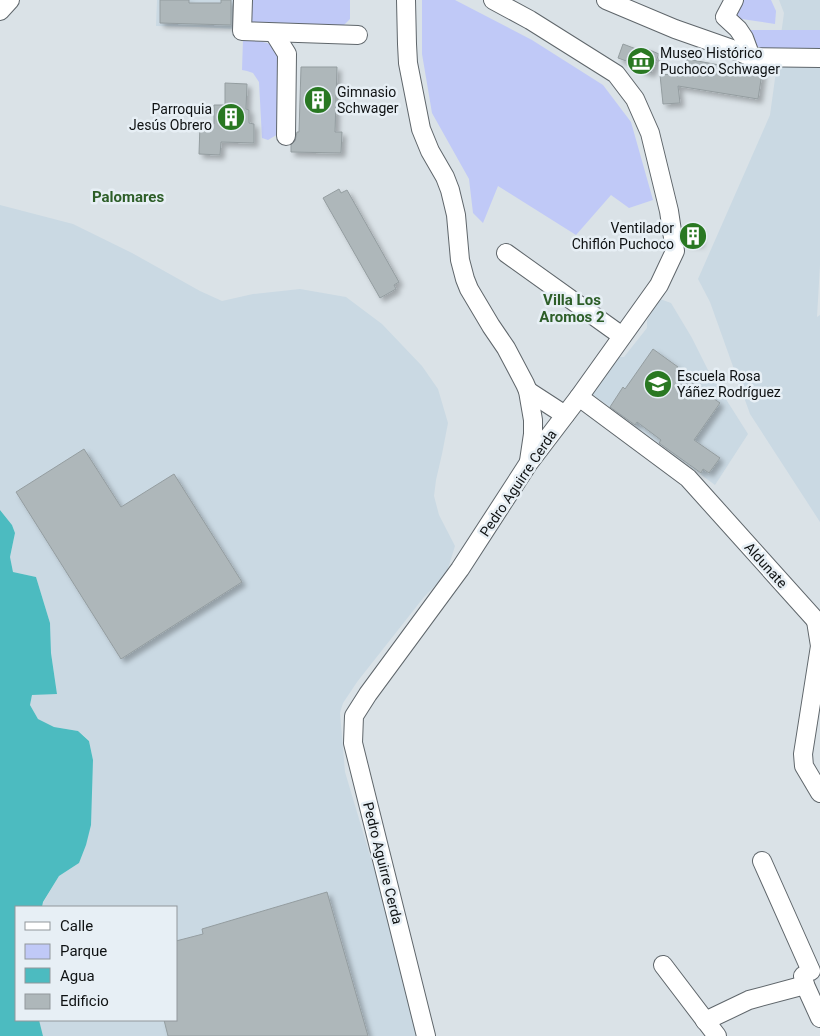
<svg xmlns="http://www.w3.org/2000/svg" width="820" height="1036" viewBox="0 0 820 1036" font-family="Roboto,sans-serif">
	<defs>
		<filter id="shadow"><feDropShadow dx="4" dy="4" stdDeviation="2.5" flood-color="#0004"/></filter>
	</defs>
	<rect width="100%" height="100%" fill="#dae2e7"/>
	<g fill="#cad9e3">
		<path d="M157 0H234V29L198 27 156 26Z"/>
		<path d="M779 0H820V265L817 317 820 315V522L750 414 710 302 698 279 770 115 784 13Z"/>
		<path d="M0 205 73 224 132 253 200 291 222 301 253 294 300 289 346 297 382 324 422 366 438 389 448 423 442 454 436 480 434 496 439 515 455 546 446 575 424 597 357 682 343 703 340 713 345 772 424 1036H43L39 1020H176V907H42L43 903 59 876 79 863 93 760 89 740 78 731 54 727 38 719 30 705 32 695 57 693 51 653 50 623 36 577 13 572 10 557 15 533 12 525 0 510Z"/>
		<path d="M660 299 671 303 692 338 710 374 748 434 715 485 592 394 617 357H624L647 328V320Z"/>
	</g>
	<g fill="#c0c9f7">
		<path d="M246 0H350V19L342 27 253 25 245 18Z"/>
		<path d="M422 0H455L532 40 603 85 631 122 653 200 629 208 611 195 576 235 498 186 483 223 473 213 469 179 432 113 422 54Z"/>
		<path d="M737 0H771L776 11 775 24 728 17Z"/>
		<path d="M745 30H820V52L752 53Z"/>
		<path d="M243 39C256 41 268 41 279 49L278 134 268 140 262 138 259 82 253 73 247 71 242 70Z"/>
	</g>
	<path fill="#4cbbc0" d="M0 510 12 525 15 533 10 557 13 572 36 577 50 623 51 653 57 694 32 695 30 705 38 719 54 727 78 731 89 741 93 760 91 825 86 845 79 863 59 876 43 902 42 907H16V1020H39L43 1036H0Z"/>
	<g fill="#aeb7ba" stroke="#949da0" filter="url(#shadow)">
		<path d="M160 0H189V3H221V0H231V25L160 23Z"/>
		<path d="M623 44 644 52 645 48 659 54 651 73 639 69 640 66 618 58Z"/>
		<path d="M687 59 762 73 758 99 678 86 680 103 663 104 660 75 685 73Z"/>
		<path d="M301 67H337L335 132H342L341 153 291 152V145L295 141 297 132H299Z"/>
		<path d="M225 83 247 84 246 109 249 110V123L254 124V143L221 142 220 155 199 154 200 124H214V105H225Z"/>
		<path d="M339 189 341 193 347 190 399 282 394 285 396 289 380 298 323 198Z"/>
		<path d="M699 229 700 243H687L685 230Z"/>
		<path d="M653 349 678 367 675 371 720 403 694 440 720 458 709 473 703 469 701 473 659 443 661 440 637 422 635 425 610 407 623 387 625 389Z"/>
		<path d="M84 449 121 507 174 474 242 582 121 659 16 492Z"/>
		<path d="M327 892 368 1036H168L164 1020H176V941L203 934 202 929Z"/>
	</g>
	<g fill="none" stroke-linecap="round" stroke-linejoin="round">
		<defs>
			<g id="minor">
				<path d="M243 0 242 31 358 35"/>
				<path d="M406 0 407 44 408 63 421 129 430 151 445 177 450 190 456 215 460 260 465 279 469 289 491 326 506 348 525 384 528 391 533 420V434L529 461"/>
				<path d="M606 0 675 29 732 49 751 57 820 58"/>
				<path d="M734 0 725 17 738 29 744 38 751 57"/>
				<path d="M0 11 10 0"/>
				<path d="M274 33 287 54 286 136"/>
				<path d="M506 253 622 336"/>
				<path d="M528 391 565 415"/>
				<path d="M579 397 688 478 820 625"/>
				<path d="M816 621 820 646 803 754 804 766 820 793"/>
				<path d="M762 861 811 971"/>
				<path d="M663 965 717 1036"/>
				<path d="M804 975 803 976 805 985 820 1018"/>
				<path d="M705 1021 749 1000 805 985"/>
				<path d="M426 1036 353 743 354 716 368 694 460 569 528 464 579 397 659 285 675 251 669 211 650 133 635 99 616 74 530 20 493 0"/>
			</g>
		</defs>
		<use href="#minor" stroke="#5f666b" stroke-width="20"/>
		<use href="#minor" stroke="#fff" stroke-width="18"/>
	</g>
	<defs>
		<symbol id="museum-disc" viewBox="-11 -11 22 22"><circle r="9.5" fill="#297822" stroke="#e7eff5"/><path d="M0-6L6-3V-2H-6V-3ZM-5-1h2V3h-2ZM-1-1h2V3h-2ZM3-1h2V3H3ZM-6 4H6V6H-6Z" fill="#fff"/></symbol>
		<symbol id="building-disc" viewBox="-11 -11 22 22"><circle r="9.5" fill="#297822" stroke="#e7eff5"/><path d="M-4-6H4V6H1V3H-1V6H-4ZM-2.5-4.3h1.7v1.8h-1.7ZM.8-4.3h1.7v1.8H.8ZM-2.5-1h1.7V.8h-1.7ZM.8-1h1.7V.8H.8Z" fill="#fff"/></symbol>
		<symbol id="school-disc" viewBox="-11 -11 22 22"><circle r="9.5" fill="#297822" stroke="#e7eff5"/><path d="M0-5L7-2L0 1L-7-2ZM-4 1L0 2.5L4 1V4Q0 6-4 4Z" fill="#fff"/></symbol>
	</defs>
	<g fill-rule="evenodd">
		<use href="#museum-disc" x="625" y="45" width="32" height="32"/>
		<use href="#building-disc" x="302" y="84" width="32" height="32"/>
		<use href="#building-disc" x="215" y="101" width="32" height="32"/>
		<use href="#building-disc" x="677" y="220" width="32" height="32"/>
		<use href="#school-disc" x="642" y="368" width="32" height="32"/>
	</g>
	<g text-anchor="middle" stroke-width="5" stroke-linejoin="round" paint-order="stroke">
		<g font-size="14" fill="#0f1213" stroke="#e7eff5" text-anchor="start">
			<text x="660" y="58">Museo Histórico<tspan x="660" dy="16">Puchoco Schwager</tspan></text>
			<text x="337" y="97">Gimnasio<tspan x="337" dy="16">Schwager</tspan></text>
			<text x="212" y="114" text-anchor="end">Parroquia<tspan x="212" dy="16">Jesús Obrero</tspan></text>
			<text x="674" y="233" text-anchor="end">Ventilador<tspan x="674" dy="16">Chiflón Puchoco</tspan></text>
			<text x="677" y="381">Escuela Rosa<tspan x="677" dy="16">Yáñez Rodríguez</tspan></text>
		</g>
		<g font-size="14" fill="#0f1213" stroke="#e7eff5">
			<text transform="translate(518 483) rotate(-56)" y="5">Pedro Aguirre Cerda</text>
			<text transform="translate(766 565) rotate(48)" y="5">Aldunate</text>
			<text transform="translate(383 863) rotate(76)" y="5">Pedro Aguirre Cerda</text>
		</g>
		<g font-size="15" font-weight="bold" fill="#2d5e28" stroke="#e7eff5">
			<text x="128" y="202">Palomares</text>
			<text x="572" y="305">Villa Los<tspan x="572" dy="17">Aromos 2</tspan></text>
		</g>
	</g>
	<rect x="15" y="906" width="162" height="115" fill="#e7eff5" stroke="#91979b"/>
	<rect x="25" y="922" width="25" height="8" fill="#ffffff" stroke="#91979b"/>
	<text x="60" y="931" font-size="15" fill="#0f1213">Calle</text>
	<rect x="25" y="944" width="25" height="15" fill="#c0c9f7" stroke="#91979b"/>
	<text x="60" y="956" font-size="15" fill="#0f1213">Parque</text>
	<rect x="25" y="968" width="25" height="15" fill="#4cbbc0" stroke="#91979b"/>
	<text x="60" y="981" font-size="15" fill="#0f1213">Agua</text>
	<rect x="25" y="994" width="25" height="15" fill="#aeb7ba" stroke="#91979b"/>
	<text x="60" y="1006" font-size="15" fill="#0f1213">Edificio</text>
</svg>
